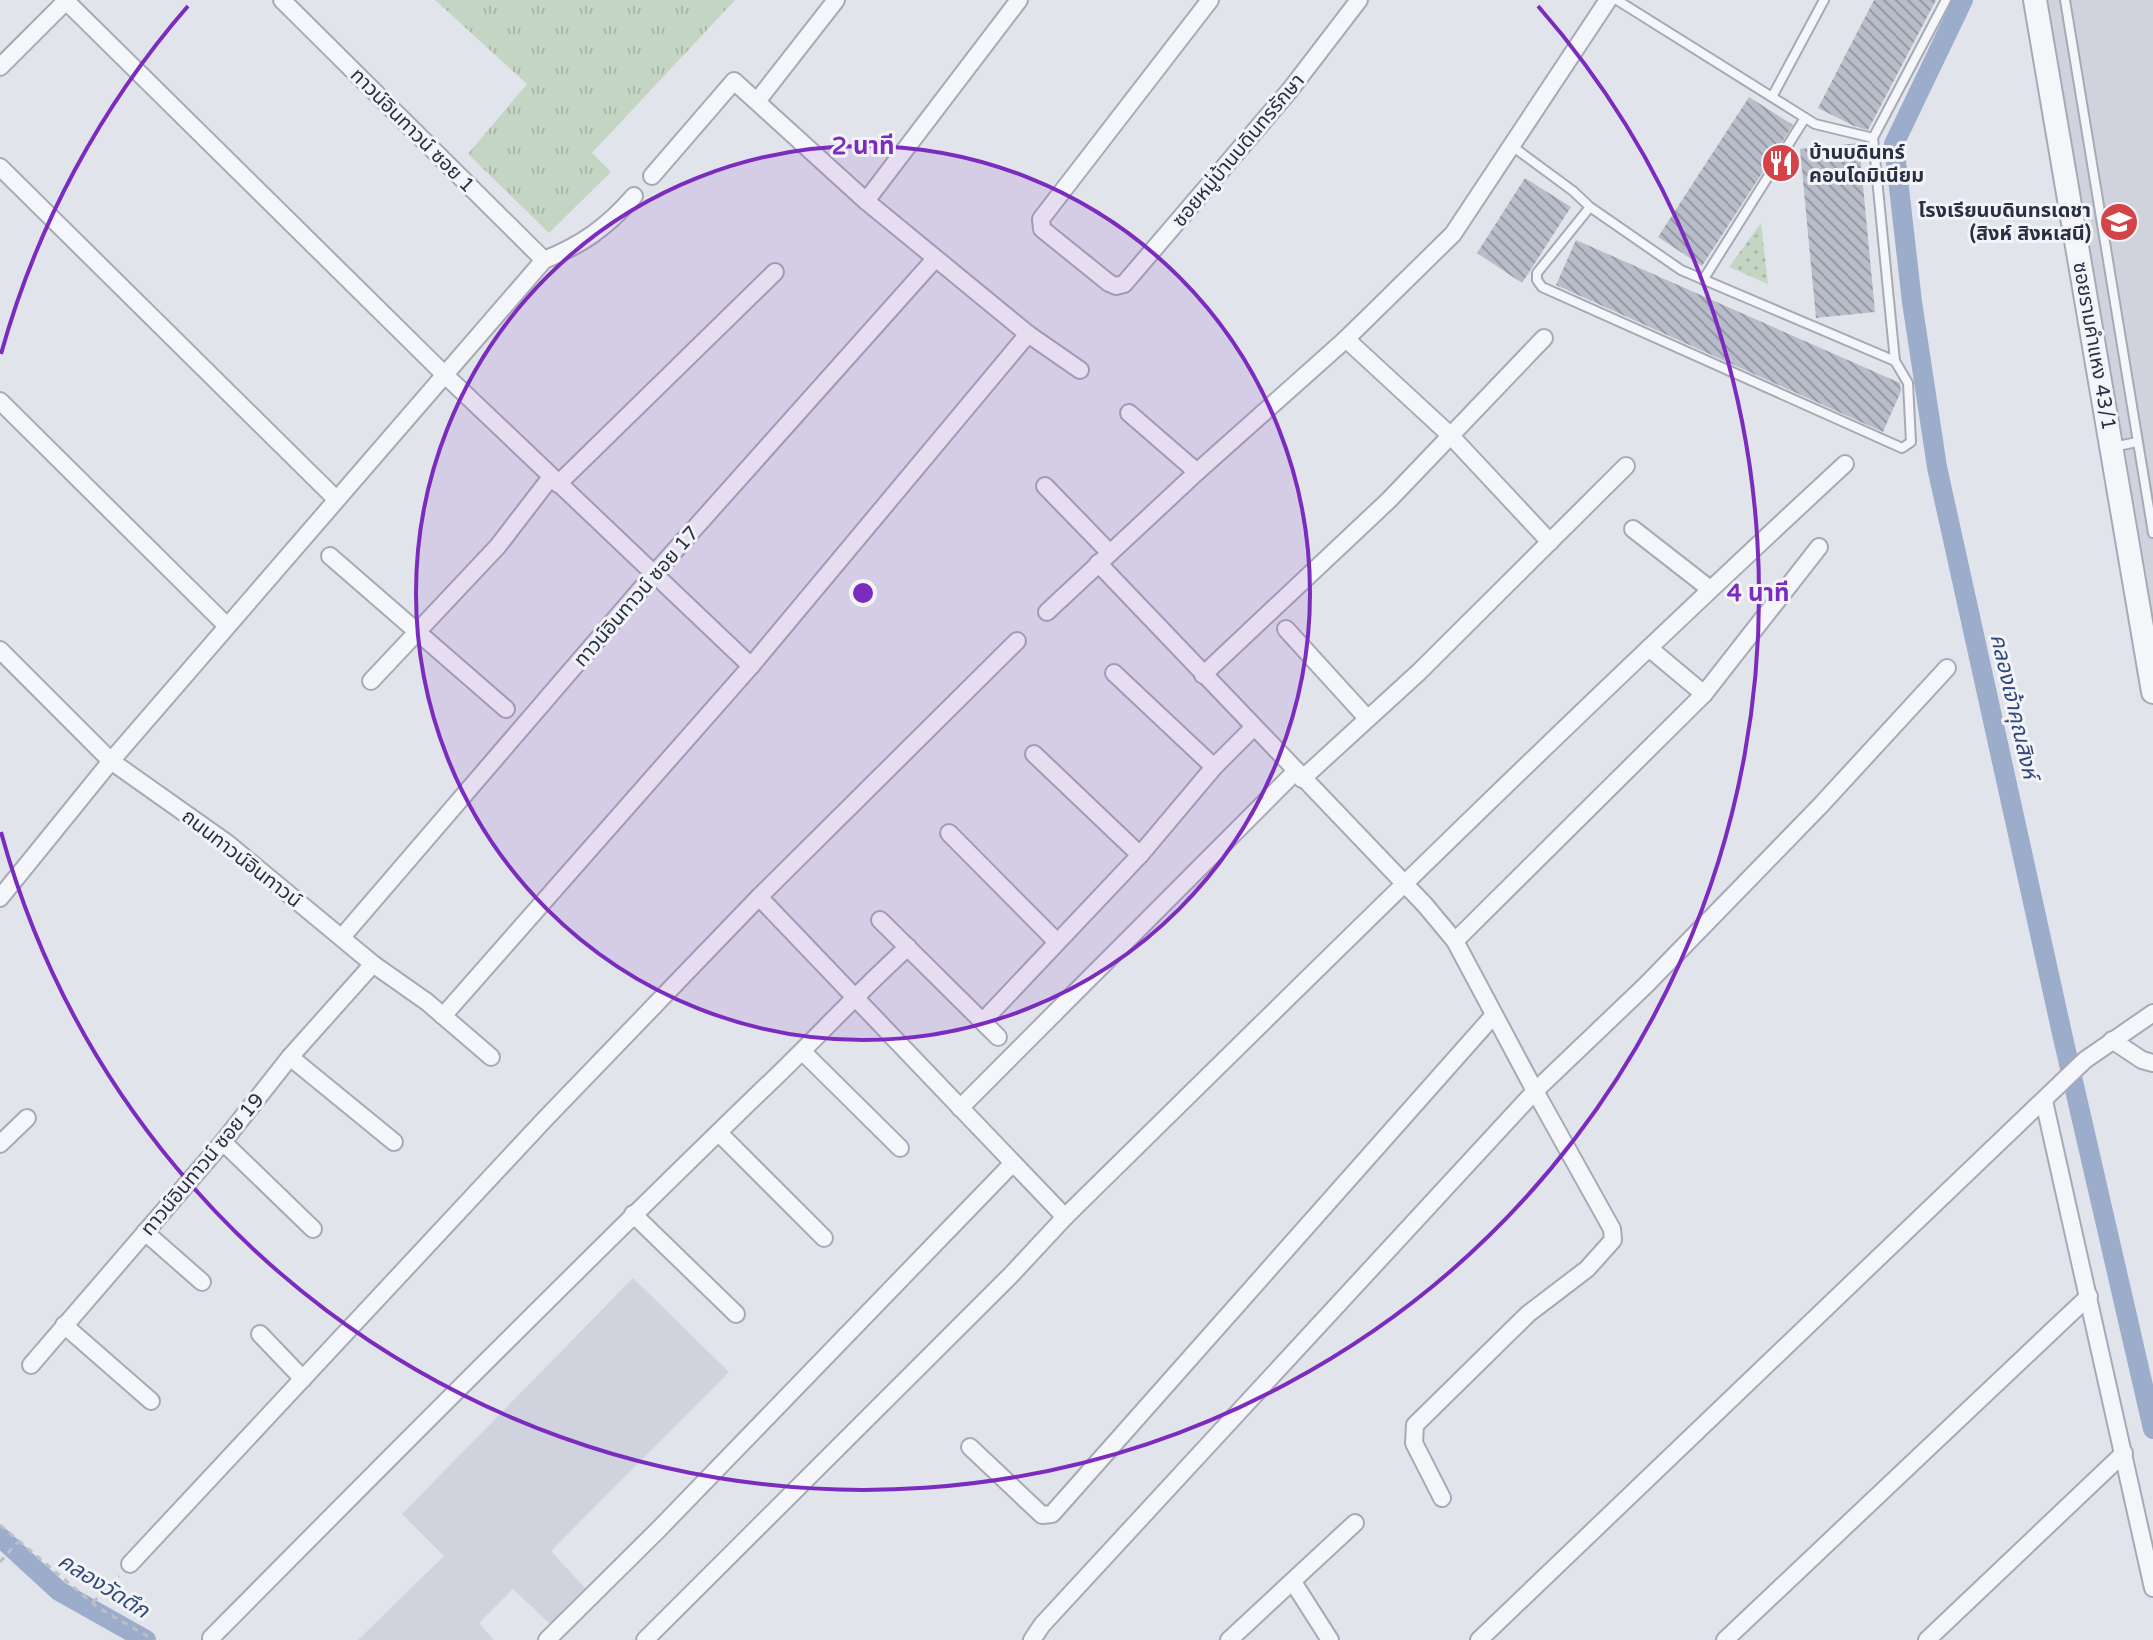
<svg xmlns="http://www.w3.org/2000/svg" width="2153" height="1640" viewBox="0 0 2153 1640" font-family="'Varela Round','Noto Sans Thai',sans-serif">
	<defs>
		<pattern id="grass-tufts" width="24" height="20" patternUnits="userSpaceOnUse" patternTransform="scale(2)"><rect width="24" height="20" fill="#c5d5c3"/><path d="M3 7l-1-3M5 7V3M7 7l1-3M15 17l-1-3M17 17v-4M19 17l1-3" fill="none" stroke="#a9b7a9"/></pattern>
		<pattern id="garden-dots" width="8" height="8" patternUnits="userSpaceOnUse" patternTransform="scale(2)"><rect width="8" height="8" fill="#c5d5c3"/><path d="M2 2h.1M6 6h.1" fill="none" stroke="#a9b7a9" stroke-width="1.8" stroke-linecap="round"/></pattern>
		<pattern id="building-back-hatch" width="6" height="6" patternUnits="userSpaceOnUse" patternTransform="scale(2)"><rect width="6" height="6" fill="#b9bdc9"/><path d="M-1 5l2 2M0 0l6 6M5-1l2 2" fill="none" stroke="#969aa5"/></pattern>
	</defs>
	<rect width="100%" height="100%" fill="#e2e4eb"/>
	<g fill="#d0d3dd">
		<path d="M2047 0H2153V615L2124 444Z"/>
		<path d="M633 1278 729 1372 551 1551 585 1588 550 1624 513 1589 479 1623 494 1640H358L444 1556 402 1514Z"/>
	</g>
	<path fill="url(#grass-tufts)" d="M435 0H735L592 153 611 172 549 233 468 154 527 84Z"/>
	<path fill="url(#garden-dots)" d="M1761 223 1768 284 1729 267Z"/>
	<g fill="none" stroke-linecap="round" stroke-linejoin="round">
		<g stroke="#9cadcc" stroke-width="20">
			<path d="M1963 0 1894 144 1912 302 1937 467 2061 1029 2153 1429"/>
			<path d="M0 1537 59 1591 146 1640"/>
		</g>
	</g>
	<g fill="url(#building-back-hatch)">
		<path d="M1874 0H1936L1868 130 1854 126 1818 108Z"/>
		<path d="M1749 97 1793 125 1702 266 1658 237Z"/>
		<path d="M1859 143 1875 312 1816 318 1800 149Z"/>
		<path d="M1525 178 1571 207 1522 283 1477 253Z"/>
		<path d="M1576 240 1900 383 1901 391 1883 432 1556 285Z"/>
	</g>
	<g fill="none" stroke-linecap="round" stroke-linejoin="round">
		<defs>
			<g id="service">
				<path d="M1617 0 1815 124 1873 138"/>
				<path d="M2065 0 2153 533"/>
				<path d="M1772 97 1824 0"/>
				<path d="M1512 146 1573 191 1590 207 1681 270 1895 361 1908 383 1911 442 1902 448 1542 287 1537 280V273L1590 207"/>
				<path d="M1703 280 1805 118"/>
				<path d="M1895 361 1873 138 1946 0"/>
				<path d="M2113 447 2137 442"/>
			</g>
			<g id="minor">
				<path d="M282 0 544 260"/>
				<path d="M1210 0 1041 219 1042 229 1109 283 1116 286 1124 284 1290 90 1359 0"/>
				<path d="M66 1 444 374 751 666"/>
				<path d="M0 67 67 0"/>
				<path d="M758 100 836 0"/>
				<path d="M0 167 336 499"/>
				<path d="M652 176 734 81 866 201 1028 334 1080 370"/>
				<path d="M866 201 1019 0"/>
				<path d="M1346 339 1450 435 1550 542"/>
				<path d="M0 401 227 626"/>
				<path d="M1129 413 1197 472"/>
				<path d="M558 484 775 272"/>
				<path d="M1045 486 1110 553"/>
				<path d="M1633 529 1710 589"/>
				<path d="M330 556 506 709"/>
				<path d="M1047 612 1197 472 1346 339 1453 234 1608 0"/>
				<path d="M1286 629 1367 718"/>
				<path d="M1649 648 1704 694"/>
				<path d="M0 650 111 761 227 843 373 964 427 1002 491 1057"/>
				<path d="M1114 673 1214 767"/>
				<path d="M1203 675 1389 500 1544 338"/>
				<path d="M371 681 498 546 551 477"/>
				<path d="M1034 754 1140 855"/>
				<path d="M1302 779 1419 672 1626 466"/>
				<path d="M949 833 1057 942"/>
				<path d="M759 897 1065 1217"/>
				<path d="M0 898 111 761 544 260C582 245 607 227 634 196"/>
				<path d="M880 920 998 1037"/>
				<path d="M342 937 653 575 935 259"/>
				<path d="M1455 941 1704 694 1819 547"/>
				<path d="M443 1016 751 666 1028 334"/>
				<path d="M983 1021 1140 855 1214 767 1254 727"/>
				<path d="M2112 1040 2142 1060 2153 1063"/>
				<path d="M803 1052 900 1148"/>
				<path d="M290 1057 394 1142"/>
				<path d="M2044 1101 2153 1588"/>
				<path d="M960 1108 1295 772"/>
				<path d="M719 1133 824 1238"/>
				<path d="M223 1142 313 1229"/>
				<path d="M0 1144 27 1118"/>
				<path d="M633 1214 736 1314"/>
				<path d="M145 1232 202 1282"/>
				<path d="M64 1325 151 1401"/>
				<path d="M260 1334 303 1379"/>
				<path d="M31 1365 223 1142 290 1057 373 964"/>
				<path d="M970 1447 1042 1515 1052 1514 1494 1015"/>
				<path d="M1442 1498 1414 1443 1415 1425 1528 1314 1587 1269 1613 1240 1612 1229 1535 1091 1646 985 1820 806 1947 668"/>
				<path d="M130 1564 546 1118 759 897 1017 641"/>
				<path d="M1293 1582 1330 1640"/>
				<path d="M211 1638C393 1454 575 1271 761 1091 811 1044 857 993 908 947"/>
				<path d="M547 1640 659 1529 1013 1163"/>
				<path d="M645 1640 1012 1274 1065 1217C1323 963 1580 709 1845 464"/>
				<path d="M1032 1640 1042 1625 1535 1091 1455 941 1425 905 1098 563"/>
				<path d="M1229 1640 1355 1523"/>
				<path d="M1479 1640 2085 1060 2153 1013"/>
				<path d="M1725 1640 2089 1296"/>
				<path d="M1927 1640 2124 1453"/>
			</g>
			<path id="tertiary" d="M2035 0 2153 692"/>
		</defs>
		<use href="#service" stroke="#a7aab6" stroke-width="12"/>
		<use href="#minor" stroke="#a7aab6" stroke-width="20"/>
		<use href="#tertiary" stroke="#a7aab6" stroke-width="26"/>
		<g stroke="#bcbfc6" stroke-width="3" stroke-dasharray="6 6" stroke-linecap="butt">
			<path d="M0 1525 97 1607 154 1640"/>
			<path d="M0 1562 18 1542"/>
			<path d="M93 1602 119 1576"/>
		</g>
		<use href="#service" stroke="#f5f6f9" stroke-width="8"/>
		<use href="#minor" stroke="#f5f6f9" stroke-width="16"/>
		<use href="#tertiary" stroke="#f5f6f9" stroke-width="22"/>
	</g>
	<circle cx="863" cy="593" r="447" fill="#7b2cbf" fill-opacity=".12"/>
	<g fill="none" stroke="#7b2cbf" stroke-width="4">
		<circle cx="863" cy="593" r="447"/>
		<path d="M1 354A895 895 0 0 1 188 6M1538 6A895 895 0 1 1 1 832"/>
	</g>
	<defs>
		<symbol id="restaurant-disc" viewBox="-11 -11 22 22"><circle r="9.5" fill="#d44347" stroke="#f2f4f8"/><path d="M-5-6h1v4h1v-4h1v4h1v-4h1v5L-1.5 .5V6h-2V.5L-5-1ZM5-6V6H3V1.5H1.5Q1.5-4 5-6Z" fill="#fff"/></symbol>
		<symbol id="school-disc" viewBox="-11 -11 22 22"><circle r="9.5" fill="#d44347" stroke="#f2f4f8"/><path d="M0-5L7-2L0 1L-7-2ZM-4 1L0 2.5L4 1V4Q0 6-4 4Z" fill="#fff"/></symbol>
	</defs>
	<g fill-rule="evenodd">
		<use href="#restaurant-disc" x="1759" y="141" width="44" height="44"/>
		<use href="#school-disc" x="2097" y="200" width="44" height="44"/>
	</g>
	<g text-anchor="middle" stroke-width="6" stroke-linejoin="round" paint-order="stroke">
		<g font-size="20" fill="#293044" stroke="#f2f4f8">
			<text transform="translate(413 130) rotate(45)" y="7">ทาวน์อินทาวน์ ซอย 1</text>
			<text transform="translate(1238 150) rotate(-50)" y="7">ซอยหมู่บ้านบดินทรรักษา</text>
			<text transform="translate(2095 346) rotate(80)" y="7">ซอยรามคำแหง 43/1</text>
			<text transform="translate(636 596) rotate(-49)" y="7">ทาวน์อินทาวน์ ซอย 17</text>
			<text transform="translate(242 858) rotate(38)" y="7">ถนนทาวน์อินทาวน์</text>
			<text transform="translate(202 1164) rotate(-50)" y="7">ทาวน์อินทาวน์ ซอย 19</text>
		</g>
		<g font-size="20" font-weight="bold" fill="#293044" stroke="#f2f4f8" text-anchor="start">
			<text x="1809" y="159">บ้านบดินทร์<tspan x="1809" dy="23">คอนโดมิเนียม</tspan></text>
			<text x="2091" y="217" text-anchor="end">โรงเรียนบดินทรเดชา<tspan x="2091" dy="23">(สิงห์ สิงหเสนี)</tspan></text>
		</g>
		<g font-size="22" font-style="italic" fill="#31497a" stroke="#f2f4f8">
			<text transform="translate(2015 706) rotate(77)" y="8">คลองเจ้าคุณสิงห์</text>
			<text transform="translate(104 1585) rotate(32)" y="8">คลองวัดตึก</text>
		</g>
	</g>
	<circle cx="863" cy="593" r="12" fill="#7b2cbf" stroke="#f2f4f8" stroke-width="4"/>
	<g font-size="24" text-anchor="middle" font-weight="bold" fill="#7b2cbf" stroke="#f2f4f8" stroke-width="6" stroke-linejoin="round" paint-order="stroke">
		<text x="863" y="154">2 นาที</text>
		<text x="1758" y="601">4 นาที</text>
	</g>
</svg>
